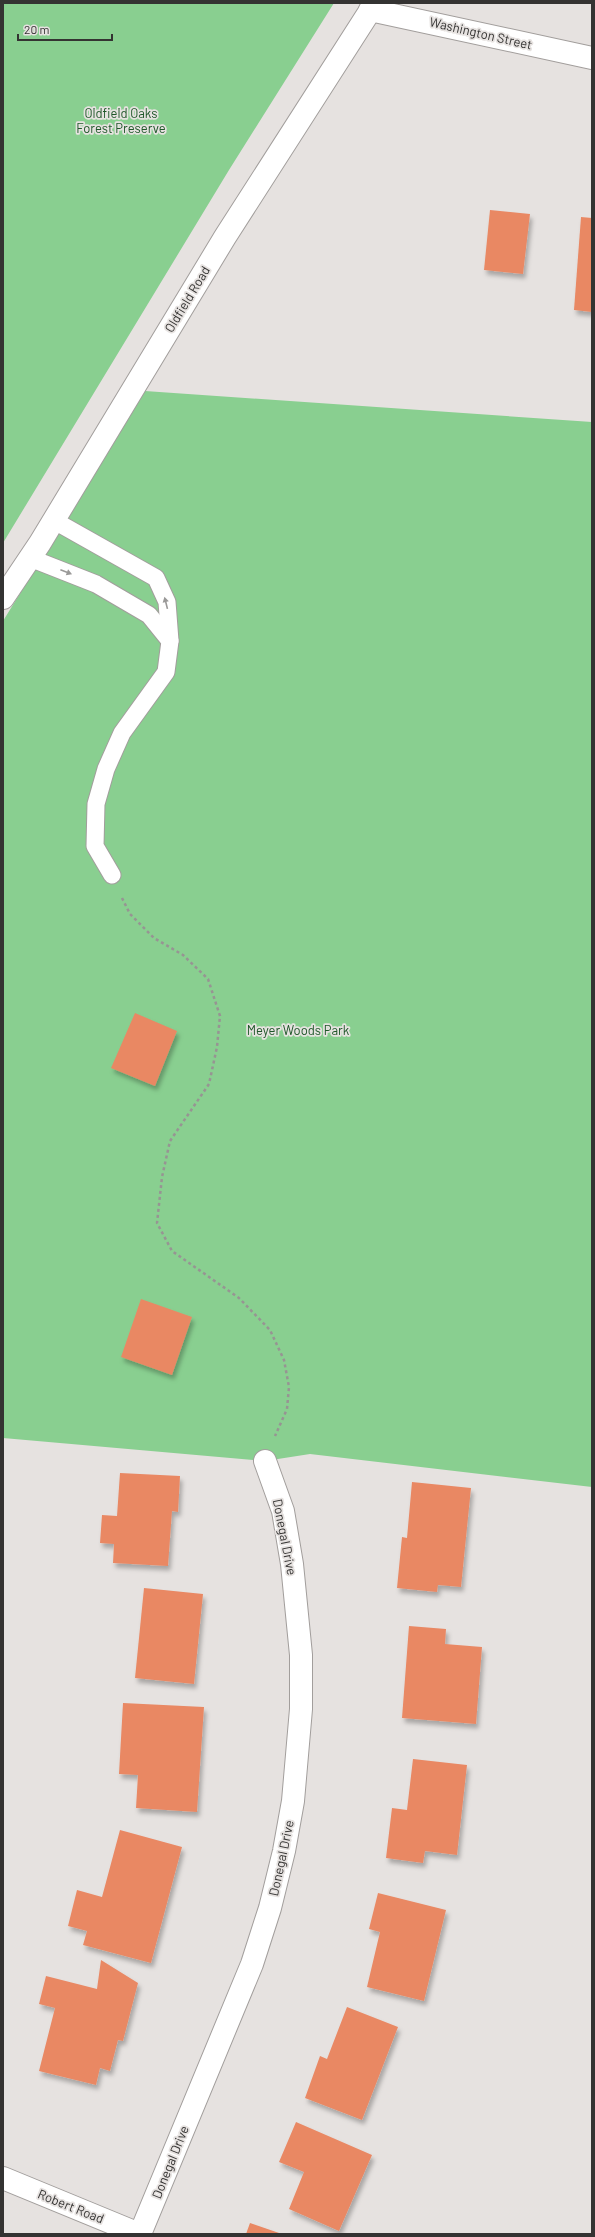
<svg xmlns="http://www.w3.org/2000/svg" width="595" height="2237" viewBox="0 0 595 2237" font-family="Barlow,sans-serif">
	<defs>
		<filter id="shadow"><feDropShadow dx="2.5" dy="4.5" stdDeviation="2" flood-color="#0004"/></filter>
	</defs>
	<rect width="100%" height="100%" fill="#e6e2e0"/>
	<g fill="#89cf90">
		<path d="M3 3H334L229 170 3 543Z"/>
		<path d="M145 391 592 422V1487L310 1454 265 1461 3 1438V621Z"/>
	</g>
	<g fill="#e98864" filter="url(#shadow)">
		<path d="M490 210 530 214 523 274 484 270Z"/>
		<path d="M581 217 592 218V312L574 310Z"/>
		<path d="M135 1013 177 1031 155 1086 111 1068Z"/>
		<path d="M141 1299 192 1317 172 1375 121 1357Z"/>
		<path d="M120 1473 180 1476 178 1512 172 1511 168 1566 113 1563 114 1544 100 1543 102 1515 117 1516Z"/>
		<path d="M412 1482 471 1488 461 1587 438 1585 437 1592 397 1588 402 1537 407 1538Z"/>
		<path d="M144 1588 203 1594 194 1684 135 1678Z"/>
		<path d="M409 1626 446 1629 445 1644 482 1647 476 1724 402 1718Z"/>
		<path d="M123 1703 204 1707 197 1812 136 1808 138 1775 119 1774Z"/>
		<path d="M413 1759 467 1765 457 1855 425 1851 423 1863 386 1858 392 1808 407 1810Z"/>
		<path d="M120 1830 182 1847 151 1963 83 1945 87 1931 68 1926 77 1890 102 1897Z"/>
		<path d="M378 1893 446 1910 424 2001 367 1987 380 1932 369 1929Z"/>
		<path d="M101 1960 138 1983 123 2041 118 2040 110 2071 100 2068 96 2085 39 2071 55 2008 39 2004 46 1976 97 1989Z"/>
		<path d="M347 2007 398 2027 362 2120 305 2098 320 2056 327 2059Z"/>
		<path d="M296 2122 372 2155 339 2231 289 2209 304 2172 279 2162Z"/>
		<path d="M250 2223 282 2234H246Z"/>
	</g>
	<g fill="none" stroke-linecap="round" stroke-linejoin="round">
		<defs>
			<g id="service">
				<path d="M53 520 156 578 167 602 170 641 166 672 122 733 106 769 96 804 95 846 112 875"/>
				<path d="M30 558 96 584 149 615 170 641"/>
			</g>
			<g id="minor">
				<path d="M370 10 592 58"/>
				<path d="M3 2178 139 2234"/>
				<path d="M140 2234 252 1964 270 1908 284 1851 293 1801 301 1709V1655L292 1564 283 1511 265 1461"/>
			</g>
			<path id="tertiary" d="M3 598 40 543 225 237 375 3"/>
		</defs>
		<use href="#service" stroke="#a29e9c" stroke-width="19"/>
		<use href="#minor" stroke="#a29e9c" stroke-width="24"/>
		<use href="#tertiary" stroke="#a29e9c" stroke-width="24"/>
		<path stroke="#979493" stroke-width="2.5" stroke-dasharray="3 3" stroke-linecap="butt" d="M122 898 130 914 154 938 183 955 208 979 220 1016 217 1047 209 1084 170 1141 162 1177 157 1223 172 1251 239 1298 270 1330 284 1360 289 1387 287 1409 275 1436"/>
		<use href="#service" stroke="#fff" stroke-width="17"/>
		<use href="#minor" stroke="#fff" stroke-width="22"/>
		<use href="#tertiary" stroke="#fff" stroke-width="22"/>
	</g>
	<defs><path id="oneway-solid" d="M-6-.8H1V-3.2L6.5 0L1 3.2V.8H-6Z"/></defs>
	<g fill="#9a9998">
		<use href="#oneway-solid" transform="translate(66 572) rotate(21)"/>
		<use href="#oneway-solid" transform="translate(166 603) rotate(-104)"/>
	</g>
	<g text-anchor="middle" stroke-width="3.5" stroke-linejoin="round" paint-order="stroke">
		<g font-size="13" fill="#343332" stroke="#e6e2e0">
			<text transform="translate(481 33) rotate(13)" y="5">Washington Street</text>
			<text transform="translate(187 299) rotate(-59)" y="5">Oldfield Road</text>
			<text transform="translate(285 1537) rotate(79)" y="5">Donegal Drive</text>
			<text transform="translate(281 1858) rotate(-78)" y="5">Donegal Drive</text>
			<text transform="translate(170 2162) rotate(-68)" y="5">Donegal Drive</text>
			<text transform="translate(71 2206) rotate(22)" y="5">Robert Road</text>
		</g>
		<g font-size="13" fill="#1f5729" stroke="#e6e2e0">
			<text x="121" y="118">Oldfield Oaks<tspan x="121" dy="15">Forest Preserve</tspan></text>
			<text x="298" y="1035">Meyer Woods Park</text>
		</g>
	</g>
	<rect width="595" height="2237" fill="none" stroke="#343332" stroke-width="8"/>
	<path d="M18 34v6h94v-6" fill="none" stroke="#343332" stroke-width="2"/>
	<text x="24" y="34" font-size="12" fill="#343332" stroke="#e6e2e0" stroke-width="3" paint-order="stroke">20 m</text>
</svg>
